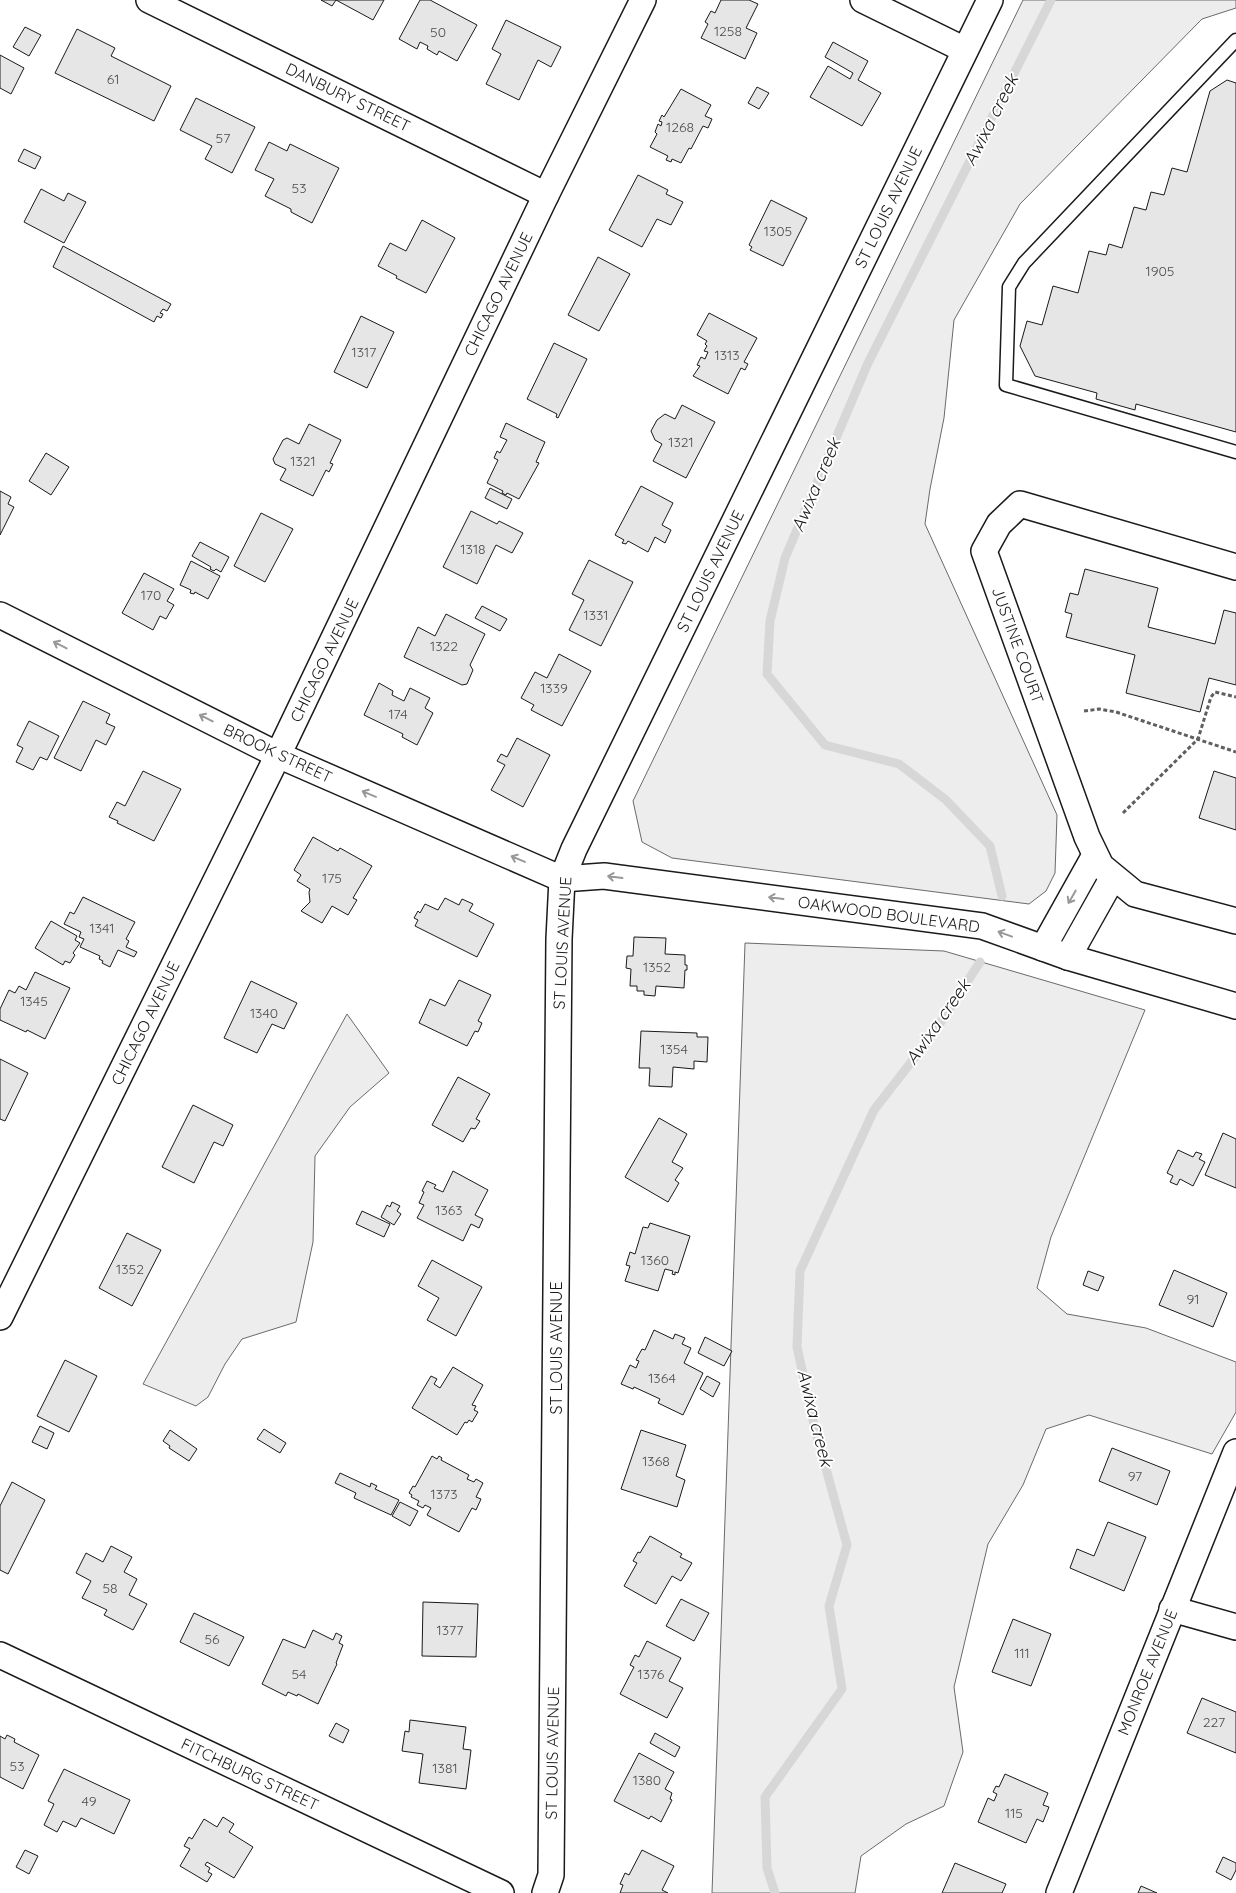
<svg xmlns="http://www.w3.org/2000/svg" width="1236" height="1893" viewBox="0 0 1236 1893" font-family="Quicksand,sans-serif">
	<rect width="100%" height="100%" fill="#fff"/>
	<g fill="#ededed" stroke="#6a6a6a">
		<path d="M1023 0H1236V8L1202 19 1020 204 954 320 944 418 930 489 925 524 1057 815 1055 873 1046 891 1029 904 672 858 642 842 633 801Z"/>
		<path d="M745 943 944 951 1145 1010 1051 1237 1037 1288 1067 1314 1146 1328 1236 1362V1412L1212 1454 1089 1415 1046 1429 1023 1485 988 1544 954 1687 963 1752 944 1806 906 1824 861 1856 855 1893H712Z"/>
		<path d="M347 1014 389 1073 350 1107 315 1156 313 1242 296 1322 242 1339 225 1364 208 1397 196 1406 143 1384Z"/>
	</g>
	<g fill="none" stroke-linecap="round" stroke-linejoin="round">
		<g stroke="#d7d7d7" stroke-width="9">
			<path d="M1002 896 990 846 946 800 899 764 825 745 767 674 770 621 785 558 868 363 1051 0"/>
			<path d="M775 1893 767 1868 765 1797 842 1689 829 1606 847 1545 814 1425 797 1347 800 1271 874 1110 933 1034 980 962"/>
		</g>
	</g>
	<g fill="#e6e6e6" stroke="#1a1a1a">
		<path d="M321 0H384L373 20 336 0 332 6Z"/>
		<path d="M420 0H430L477 25 457 61 439 51 437 55 427 49 428 46 420 42 417 49 399 39Z"/>
		<path d="M721 0H749L758 4 746 28 757 33 745 59 701 38 708 24 705 22 711 11 715 13Z"/>
		<path d="M506 20 561 47 551 67 538 60 519 100 486 84 501 54 492 49Z"/>
		<path d="M25 27 41 35 29 56 13 47Z"/>
		<path d="M77 29 115 48 111 56 171 86 154 121 55 73Z"/>
		<path d="M833 42 868 61 858 80 881 93 862 126 810 97 828 66 850 79 853 73 825 57Z"/>
		<path d="M0 55 24 68 11 94 0 88Z"/>
		<path d="M1227 80 1236 83V432L1136 404 1135 410 1096 399 1097 393 1035 376 1020 346 1027 321 1042 325 1053 286 1078 293 1089 251 1106 255 1109 244 1122 248 1134 207 1146 210 1151 192 1164 195 1172 168 1187 172 1210 91Z"/>
		<path d="M757 87 769 93 759 109 748 103Z"/>
		<path d="M681 89 711 105 705 116 712 119 708 128 703 126 691 149 689 148 681 163 672 159 671 162 666 160 668 156 650 147 657 134 655 132 658 124 661 126 662 122 659 121 662 115 664 117Z"/>
		<path d="M196 98 255 127 232 173 205 159 212 146 180 130Z"/>
		<path d="M269 142 287 151 290 144 339 168 312 223 291 212V209L265 196 274 179 255 170Z"/>
		<path d="M24 149 41 157 35 169 18 161Z"/>
		<path d="M638 175 668 190 666 194 683 202 671 225 657 219 642 247 609 230Z"/>
		<path d="M41 189 64 201 68 193 86 202 64 243 24 222Z"/>
		<path d="M771 200 807 218 783 266 750 250 752 247 749 245Z"/>
		<path d="M422 220 455 238 426 293 396 278 397 276 378 266 390 243 406 251Z"/>
		<path d="M63 246 171 304 167 311 163 309 160 313 163 314 161 318 157 316 154 322 53 267Z"/>
		<path d="M598 257 630 274 599 331 568 315Z"/>
		<path d="M709 313 757 338 744 362 748 364 745 370 741 368 728 394 693 376 700 366 697 365 701 357 705 359 708 352 704 351 707 346 705 344 707 341 697 335Z"/>
		<path d="M361 316 394 332 367 388 334 372Z"/>
		<path d="M554 343 587 359 558 418 556 417 557 414 527 399Z"/>
		<path d="M682 405 715 422 686 478 653 461 662 444 655 440 651 431 657 420 665 414 675 419Z"/>
		<path d="M506 423 545 442 536 462 539 463 519 499 507 493 506 495 502 493 503 491 487 483 498 460 494 458 497 451 500 453 507 440 500 437Z"/>
		<path d="M309 424 341 440 330 463 333 464 329 472 326 470 313 496 280 480 286 469 275 464 273 459 283 440 287 438 299 444Z"/>
		<path d="M46 453 69 467 51 495 29 481Z"/>
		<path d="M641 486 673 503 662 525 671 530 665 543 655 537 648 552 628 541 626 544 622 543 624 540 615 535Z"/>
		<path d="M490 488 512 499 507 509 485 498Z"/>
		<path d="M0 491 11 497 8 504 14 507 0 535Z"/>
		<path d="M471 511 497 524 499 521 523 533 512 553 496 545 477 584 443 567Z"/>
		<path d="M261 513 293 529 265 582 234 566Z"/>
		<path d="M200 542 229 557 221 572 216 569 214 571 210 569 211 567 192 556Z"/>
		<path d="M589 560 633 582 601 646 569 630 584 600 572 594Z"/>
		<path d="M191 561 220 576 208 599 195 592 194 594 190 593 191 590 180 585Z"/>
		<path d="M1085 569 1158 588 1148 627 1215 644 1224 610 1236 613V685L1209 678 1200 712 1126 693 1135 655 1066 637 1072 614 1065 612 1070 593 1078 595Z"/>
		<path d="M144 573 174 589 167 601 174 605 166 619 160 616 153 630 122 613Z"/>
		<path d="M482 606 507 619 500 631 475 618Z"/>
		<path d="M446 614 485 634 470 665 473 670 467 684 462 685 404 657 418 627 435 636Z"/>
		<path d="M559 654 591 671 562 726 531 710 534 705 521 698 535 672 547 678Z"/>
		<path d="M379 683 393 691 392 695 404 701 410 688 430 698 425 708 433 713 417 745 402 737 403 734 364 715Z"/>
		<path d="M83 701 110 714 106 723 115 727 106 745 96 740 81 771 54 758Z"/>
		<path d="M29 721 59 736 47 760 40 757 33 770 16 762 23 748 17 745Z"/>
		<path d="M517 738 550 755 523 807 491 790 505 765 497 761 501 754 507 757Z"/>
		<path d="M143 771 181 789 154 841 117 823 118 821 109 817 117 802 125 806Z"/>
		<path d="M1214 771 1236 778V830L1199 818Z"/>
		<path d="M313 837 338 851 340 848 372 866 353 898 357 900 348 915 332 906 322 923 301 911 310 902 309 892 310 889 297 881 301 875 294 870Z"/>
		<path d="M83 897 135 922 126 939 129 941 126 947 137 952 134 957 118 950 110 967 102 963 103 961 99 959 100 956 80 947 84 939 79 937 81 932 64 924 70 912 74 914Z"/>
		<path d="M445 898 459 905 462 899 473 904 469 911 494 924 477 957 415 926 418 920 414 918 418 911 420 913 425 904 438 910Z"/>
		<path d="M51 921 77 936 75 940 80 943 73 953 75 955 70 963 65 961 63 965 35 948Z"/>
		<path d="M634 937 666 938 665 954 685 955V965H687V970H685L684 988 656 986 655 996 644 995V991H637V986H630L631 969 626 968 627 956H633Z"/>
		<path d="M35 972 70 988 45 1039 27 1030 26 1032 0 1020V1009L9 990 15 993 19 986 26 990Z"/>
		<path d="M459 980 491 995 478 1021 482 1023 478 1032 475 1031 467 1046 419 1023 430 999 445 1006Z"/>
		<path d="M251 981 297 1003 284 1029 272 1024 257 1053 224 1038Z"/>
		<path d="M641 1031 697 1033V1037H708L707 1062 694 1061V1069L673 1067 672 1087 649 1086 650 1068H639Z"/>
		<path d="M0 1059 28 1073 5 1121 0 1119Z"/>
		<path d="M458 1077 490 1094 476 1119 480 1121 475 1129 471 1128 463 1142 432 1125Z"/>
		<path d="M193 1105 233 1125 223 1146 214 1142 194 1183 162 1167Z"/>
		<path d="M659 1118 687 1134 672 1162 683 1168 675 1180 679 1183 668 1202 625 1177Z"/>
		<path d="M1223 1133 1236 1139V1188L1205 1175Z"/>
		<path d="M1178 1150 1193 1157 1196 1152 1202 1154 1199 1159 1205 1162 1193 1186 1180 1179 1177 1185 1170 1182 1173 1176 1167 1173Z"/>
		<path d="M453 1171 488 1190 475 1215 483 1219 479 1228 471 1224 463 1241 417 1218 424 1205 419 1203 424 1192 422 1191 427 1181 436 1185 434 1188 443 1192Z"/>
		<path d="M392 1202 400 1206 397 1211 401 1214 394 1225 381 1217 387 1205 390 1207Z"/>
		<path d="M362 1211 390 1224 384 1237 356 1224Z"/>
		<path d="M650 1223 690 1236 678 1273 675 1272V1275L672 1274 673 1271 665 1269 658 1291 625 1281 630 1266 626 1265 630 1252 635 1254 643 1227 648 1228Z"/>
		<path d="M127 1233 161 1250 132 1306 99 1288Z"/>
		<path d="M432 1260 482 1287 456 1336 427 1320 439 1298 418 1286Z"/>
		<path d="M1174 1270 1227 1293 1213 1327 1159 1305Z"/>
		<path d="M1088 1271 1104 1277 1098 1291 1083 1285Z"/>
		<path d="M654 1330 673 1339 675 1334 685 1338 682 1344 691 1348 684 1363 703 1373 683 1415 658 1403 660 1399 634 1387 633 1389 621 1384 630 1365 636 1368 639 1361 636 1360 642 1349 645 1350Z"/>
		<path d="M705 1337 732 1351 724 1366 698 1353Z"/>
		<path d="M65 1360 97 1376 69 1432 37 1416Z"/>
		<path d="M453 1367 483 1385 472 1405 476 1406 474 1410 478 1412 472 1422 469 1420 467 1423 465 1422 457 1435 412 1408 431 1376 437 1379 434 1384 440 1388Z"/>
		<path d="M707 1376 720 1383 713 1397 700 1389Z"/>
		<path d="M40 1426 54 1433 47 1449 32 1442Z"/>
		<path d="M264 1429 286 1443 280 1453 257 1439Z"/>
		<path d="M170 1430 197 1449 189 1461 169 1448 170 1446 163 1441Z"/>
		<path d="M641 1430 686 1445 676 1476 685 1480 677 1507 621 1489Z"/>
		<path d="M1112 1448 1170 1471 1157 1505 1099 1481Z"/>
		<path d="M432 1456 437 1459 439 1456 442 1458 441 1460 469 1475 467 1479 474 1482 476 1479 483 1483 476 1497 481 1499 476 1510 472 1508 459 1532 427 1515 431 1508 425 1505 423 1508 417 1505 419 1501 411 1497 412 1495 409 1493 413 1486 415 1487Z"/>
		<path d="M340 1473 370 1487 371 1483 377 1486 375 1489 399 1500 391 1515 354 1498 356 1493 335 1483Z"/>
		<path d="M12 1482 45 1500 8 1574 0 1570V1506Z"/>
		<path d="M400 1502 418 1511 410 1526 392 1516Z"/>
		<path d="M1108 1522 1146 1537 1124 1591 1070 1568 1077 1549 1094 1556Z"/>
		<path d="M650 1536 682 1554 680 1557 692 1563 681 1581 672 1576 656 1604 624 1586 637 1563 633 1561 638 1552 640 1553Z"/>
		<path d="M111 1546 132 1557 124 1572 137 1579 129 1595 147 1604 133 1630 104 1615 107 1610 82 1598 91 1581 76 1573 86 1553 103 1562Z"/>
		<path d="M681 1599 709 1613 694 1641 666 1626Z"/>
		<path d="M423 1602 478 1604 476 1657 422 1656Z"/>
		<path d="M194 1613 244 1637 229 1666 180 1642Z"/>
		<path d="M1013 1619 1051 1634 1031 1686 992 1672Z"/>
		<path d="M313 1630 333 1640 336 1633 342 1636 339 1643 343 1645 336 1663 337 1664 318 1704 298 1694 297 1696 288 1692 286 1696 262 1684 283 1639 305 1648Z"/>
		<path d="M647 1641 681 1658 669 1681 683 1688 667 1718 620 1694 634 1667 630 1665 635 1655 639 1657Z"/>
		<path d="M1202 1698 1236 1712V1753L1187 1733Z"/>
		<path d="M410 1720 466 1727 463 1749 471 1750 466 1789 419 1783 423 1754 402 1751 405 1731 409 1732Z"/>
		<path d="M336 1723 349 1730 343 1743 329 1736Z"/>
		<path d="M655 1733 680 1747 675 1757 650 1743Z"/>
		<path d="M7 1735 15 1739 14 1742 39 1755 23 1789 0 1777V1736L5 1739Z"/>
		<path d="M639 1753 674 1772 665 1789 672 1793 670 1799 672 1800 661 1822 651 1816 649 1819 614 1801Z"/>
		<path d="M64 1769 130 1800 114 1834 81 1818 76 1827 63 1821 57 1832 44 1825 54 1804 48 1801Z"/>
		<path d="M1005 1774 1048 1793 1043 1805 1049 1807 1043 1822 1037 1819 1026 1843 978 1822 988 1798 994 1801 997 1794 993 1792 996 1786 999 1787Z"/>
		<path d="M223 1817 234 1824 229 1832 253 1847 234 1878 207 1862 205 1865 210 1868 208 1872 212 1874 207 1882 180 1866 190 1849 184 1846 189 1837 192 1839 204 1819 217 1827Z"/>
		<path d="M25 1850 38 1856 29 1874 16 1867Z"/>
		<path d="M642 1850 674 1866 662 1890 668 1893H620L623 1885 620 1884 625 1873 629 1875Z"/>
		<path d="M1223 1857 1236 1863V1870L1231 1880 1216 1872Z"/>
		<path d="M955 1863 1006 1884 1002 1893H942Z"/>
		<path d="M1141 1886 1157 1893H1138Z"/>
	</g>
	<g fill="none" stroke-linecap="round" stroke-linejoin="round">
		<defs>
			<path id="lane" d="M1236 40 1024 263 1009 287 1006 385 1236 452"/>
			<g id="street">
				<path d="M149 0 546 195"/>
				<path d="M863 0 965 50"/>
				<path d="M1236 567 1020 504 999 524 984 551 1087 837 1101 866 1135 894 1236 921"/>
				<path d="M0 615 278 755 562 879 604 876 982 926 1068 957 1236 1006"/>
				<path d="M1043 948 1095 855"/>
				<path d="M1068 957 1113 877"/>
				<path d="M0 1317 278 755 546 195 643 0"/>
				<path d="M1172 1609 1236 1627"/>
				<path d="M0 1655 501 1893"/>
				<path d="M545 1893 551 1875 559 939 562 879 574 849 990 0"/>
				<path d="M1059 1893 1236 1452"/>
			</g>
		</defs>
		<use href="#lane" stroke="#1a1a1a" stroke-width="15"/>
		<use href="#street" stroke="#1a1a1a" stroke-width="28"/>
		<g stroke="#5f5f5f" stroke-width="3" stroke-dasharray="4 2.5" stroke-linecap="butt">
			<path d="M1084 711 1099 709 1116 712 1236 752"/>
			<path d="M1123 813 1198 739 1211 697 1215 692 1236 697"/>
		</g>
		<use href="#lane" stroke="#fff" stroke-width="12"/>
		<use href="#street" stroke="#fff" stroke-width="25"/>
	</g>
	<defs><path id="oneway-shaft" d="M-6 0H5M1.5-3L5.5 0L1.5 3" fill="none" stroke-width="1.6" stroke-linecap="round" stroke-linejoin="round" transform="scale(1.25)"/></defs>
	<g stroke="#989898">
		<use href="#oneway-shaft" transform="translate(60 645) rotate(-153)"/>
		<use href="#oneway-shaft" transform="translate(206 718) rotate(-153)"/>
		<use href="#oneway-shaft" transform="translate(369 794) rotate(-157)"/>
		<use href="#oneway-shaft" transform="translate(518 859) rotate(-157)"/>
		<use href="#oneway-shaft" transform="translate(615 877) rotate(-173)"/>
		<use href="#oneway-shaft" transform="translate(1072 897) rotate(120)"/>
		<use href="#oneway-shaft" transform="translate(776 898) rotate(-173)"/>
		<use href="#oneway-shaft" transform="translate(1005 934) rotate(-160)"/>
	</g>
	<g text-anchor="middle" stroke-width="4" stroke-linejoin="round" paint-order="stroke">
		<g font-size="14" fill="#4d4d4d">
			<text x="728" y="36">1258</text>
			<text x="438" y="37">50</text>
			<text x="113" y="84">61</text>
			<text x="680" y="132">1268</text>
			<text x="223" y="143">57</text>
			<text x="299" y="193">53</text>
			<text x="778" y="236">1305</text>
			<text x="1160" y="276">1905</text>
			<text x="364" y="357">1317</text>
			<text x="727" y="360">1313</text>
			<text x="681" y="447">1321</text>
			<text x="303" y="466">1321</text>
			<text x="473" y="554">1318</text>
			<text x="151" y="600">170</text>
			<text x="596" y="620">1331</text>
			<text x="444" y="651">1322</text>
			<text x="554" y="693">1339</text>
			<text x="398" y="719">174</text>
			<text x="332" y="883">175</text>
			<text x="102" y="933">1341</text>
			<text x="657" y="972">1352</text>
			<text x="34" y="1006">1345</text>
			<text x="264" y="1018">1340</text>
			<text x="674" y="1054">1354</text>
			<text x="449" y="1215">1363</text>
			<text x="655" y="1265">1360</text>
			<text x="130" y="1274">1352</text>
			<text x="1193" y="1304">91</text>
			<text x="662" y="1383">1364</text>
			<text x="656" y="1466">1368</text>
			<text x="1135" y="1481">97</text>
			<text x="444" y="1499">1373</text>
			<text x="110" y="1593">58</text>
			<text x="450" y="1635">1377</text>
			<text x="212" y="1644">56</text>
			<text x="1022" y="1658">111</text>
			<text x="299" y="1679">54</text>
			<text x="651" y="1679">1376</text>
			<text x="1214" y="1727">227</text>
			<text x="17" y="1771">53</text>
			<text x="445" y="1773">1381</text>
			<text x="647" y="1785">1380</text>
			<text x="89" y="1806">49</text>
			<text x="1014" y="1818">115</text>
		</g>
		<g font-size="16" fill="#1a1a1a" stroke="#fff">
			<text transform="translate(348 97) rotate(26)" y="6">DANBURY STREET</text>
			<text transform="translate(888 207) rotate(-64)" y="6">ST LOUIS AVENUE</text>
			<text transform="translate(498 294) rotate(-64)" y="6">CHICAGO AVENUE</text>
			<text transform="translate(710 571) rotate(-64)" y="6">ST LOUIS AVENUE</text>
			<text transform="translate(1018 645) rotate(70)" y="6">JUSTINE COURT</text>
			<text transform="translate(324 660) rotate(-64)" y="6">CHICAGO AVENUE</text>
			<text transform="translate(278 753) rotate(25)" y="6">BROOK STREET</text>
			<text transform="translate(889 914) rotate(8)" y="6">OAKWOOD BOULEVARD</text>
			<text transform="translate(562 943) rotate(-87)" y="6">ST LOUIS AVENUE</text>
			<text transform="translate(145 1023) rotate(-64)" y="6">CHICAGO AVENUE</text>
			<text transform="translate(556 1348) rotate(-90)" y="6">ST LOUIS AVENUE</text>
			<text transform="translate(1147 1672) rotate(-68)" y="6">MONROE AVENUE</text>
			<text transform="translate(552 1753) rotate(-89)" y="6">ST LOUIS AVENUE</text>
			<text transform="translate(250 1774) rotate(25)" y="6">FITCHBURG STREET</text>
		</g>
		<g font-size="18" font-style="italic" fill="#1a1a1a" stroke="#fff">
			<text transform="translate(991 120) rotate(-63)" y="6">Awixa creek</text>
			<text transform="translate(816 485) rotate(-67)" y="6">Awixa creek</text>
			<text transform="translate(938 1022) rotate(-55)" y="6">Awixa creek</text>
			<text transform="translate(815 1418) rotate(76)" y="6">Awixa creek</text>
		</g>
	</g>
</svg>
